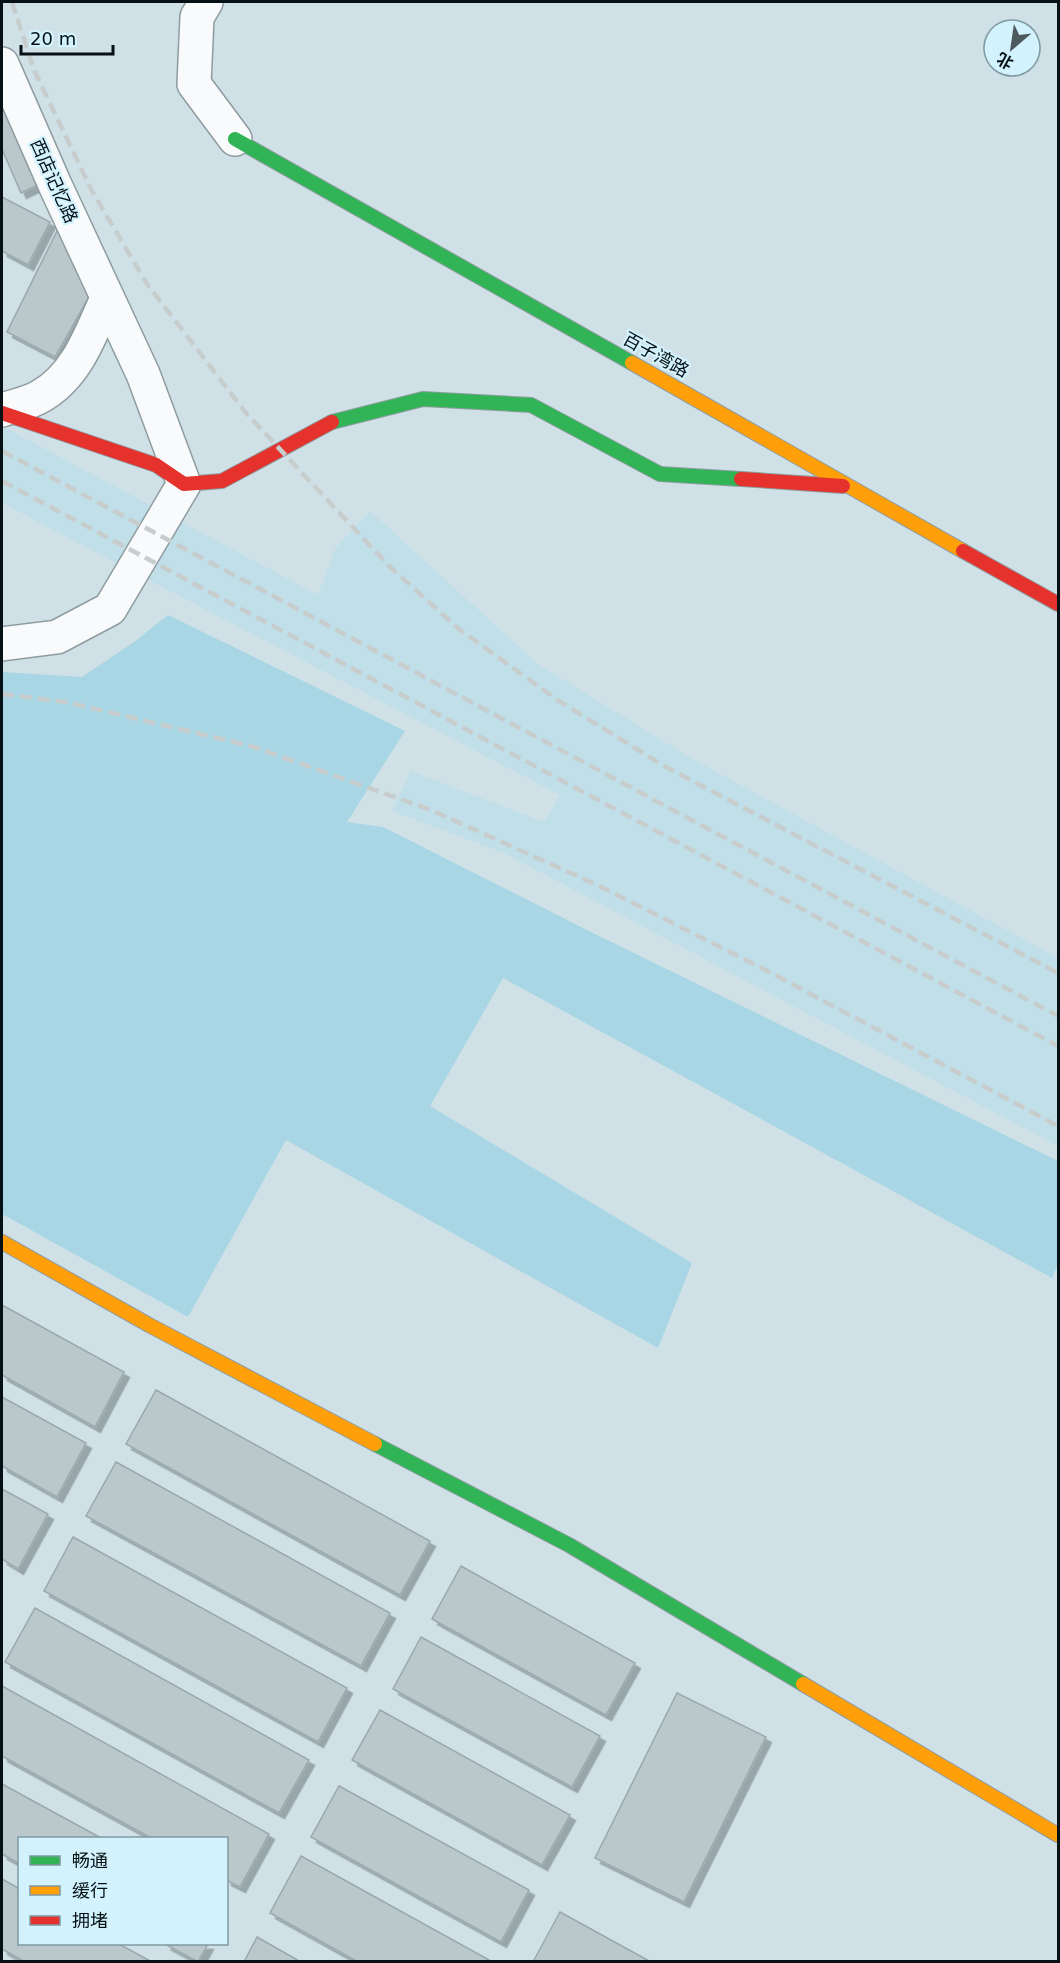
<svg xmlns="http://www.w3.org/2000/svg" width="1060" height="1963" viewBox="0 0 1060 1963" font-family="'DejaVu Sans','Noto Sans SC',sans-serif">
	<defs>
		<filter id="shadow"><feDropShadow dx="5.5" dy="5.5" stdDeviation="0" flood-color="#0004"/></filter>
	</defs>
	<rect width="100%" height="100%" fill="#cfe1e6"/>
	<path fill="#c0dfe9" d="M2 426 318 595 335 549 370 511 538 664 689 757 1058 958V1146L504 853 392 811 411 771 544 822 560 795 2 503Z"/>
	<path fill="#a8d6e4" d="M168 615 405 731 347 822 383 827 589 931 1058 1161V1264L1052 1278 503 978 430 1106 692 1263 658 1348 286 1140 188 1317 2 1214V672L82 677 134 642Z"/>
	<g fill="#bac8cc" stroke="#9ba8ac" stroke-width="1.5" filter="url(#shadow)">
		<path d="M2 93 42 183 21 193 2 149Z"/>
		<path d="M2 197 50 222 28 265 2 251Z"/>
		<path d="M59 227 91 293 55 357 7 332Z"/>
		<path d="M2 1305 124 1372 95 1427 2 1375Z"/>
		<path d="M156 1390 430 1541 400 1595 126 1444Z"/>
		<path d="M2 1397 86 1443 57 1497 2 1466Z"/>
		<path d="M116 1462 390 1613 361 1666 86 1516Z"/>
		<path d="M2 1489 48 1514 18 1569 2 1559Z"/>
		<path d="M73 1537 347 1688 318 1742 44 1591Z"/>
		<path d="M461 1566 635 1663 606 1715 432 1619Z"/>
		<path d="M35 1608 309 1760 279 1813 5 1662Z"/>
		<path d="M421 1637 600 1736 572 1787 393 1689Z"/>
		<path d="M2 1686 269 1834 240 1887 226 1880V1838H151L2 1756Z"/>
		<path d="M677 1693 766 1737 684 1902 595 1858Z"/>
		<path d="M380 1710 570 1815 542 1865 352 1760Z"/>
		<path d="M2 1784 101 1838H20V1864L2 1854Z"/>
		<path d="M339 1786 529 1890 501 1942 311 1837Z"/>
		<path d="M301 1856 491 1961 358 1962 270 1913Z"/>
		<path d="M2 1879 20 1889V1944H119L152 1962H25L2 1949Z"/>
		<path d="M560 1912 651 1962H536L534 1960Z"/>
		<path d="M257 1937 301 1962H244Z"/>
		<path d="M165 1944H208L198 1962Z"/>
	</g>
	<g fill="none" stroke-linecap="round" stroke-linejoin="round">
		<defs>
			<g id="street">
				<path d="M206 2 197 17 194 84 235 139"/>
				<path d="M2 64 55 185 143 374 184 484 110 609 57 637 2 644"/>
				<path d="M2 410C14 406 30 403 41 396 77 376 91 333 107 298"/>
			</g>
			<g id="fast">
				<path d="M235 139 632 363"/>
				<path d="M332 422 423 399 531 405 660 474 741 479"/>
				<path d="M375 1444 569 1545 803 1684"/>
			</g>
			<g id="slow">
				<path d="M632 363 963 551"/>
				<path d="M2 1242 149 1325 375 1444"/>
				<path d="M803 1684 1058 1835"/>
			</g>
			<g id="jam">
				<path d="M2 413 156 465 184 484 222 481 332 422"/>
				<path d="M741 479 843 486"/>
				<path d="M963 551 1058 604"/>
			</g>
		</defs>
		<use href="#street" stroke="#8e9ca0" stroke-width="36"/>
		<use href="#fast" stroke="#8e9ca0" stroke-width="16"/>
		<use href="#slow" stroke="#8e9ca0" stroke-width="16"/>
		<use href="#jam" stroke="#8e9ca0" stroke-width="16"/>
		<use href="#street" stroke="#f8fafb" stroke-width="33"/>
		<use href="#fast" stroke="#30b455" stroke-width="14"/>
		<use href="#slow" stroke="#ff9f0a" stroke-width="14"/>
		<use href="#jam" stroke="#e5322d" stroke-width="14"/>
		<g stroke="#c7cdcd" stroke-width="4.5" stroke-dasharray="12 6" stroke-linecap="butt">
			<path d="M12 2 34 70 92 191 147 284 246 413 390 567 459 629 556 699 664 766 1058 973"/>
			<path d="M2 451 1058 1016"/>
			<path d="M2 481 1058 1046"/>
			<path d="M2 694 66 702 251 746 431 810 595 884 760 967 1058 1126"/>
		</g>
	</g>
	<g text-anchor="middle" stroke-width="4.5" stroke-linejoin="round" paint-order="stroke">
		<g font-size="18" fill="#061115" stroke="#d2f3fe">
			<text transform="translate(54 181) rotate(66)" y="6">西店记忆路</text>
			<text transform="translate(656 355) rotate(29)" y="6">百子湾路</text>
		</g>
	</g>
	<rect width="1060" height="1963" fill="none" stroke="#061115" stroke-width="6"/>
	<rect x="18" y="1837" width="210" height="108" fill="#d2f3fe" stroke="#8099a1" stroke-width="1.5"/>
	<rect x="30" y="1856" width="30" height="9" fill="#30b455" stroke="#8099a1" stroke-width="1.5"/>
	<text x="72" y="1867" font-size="18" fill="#061115">畅通</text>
	<rect x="30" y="1886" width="30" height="9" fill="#ff9f0a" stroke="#8099a1" stroke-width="1.5"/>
	<text x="72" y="1897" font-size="18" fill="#061115">缓行</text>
	<rect x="30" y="1916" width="30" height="9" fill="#e5322d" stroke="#8099a1" stroke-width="1.5"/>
	<text x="72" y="1927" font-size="18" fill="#061115">拥堵</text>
	<g transform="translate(1012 48) rotate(209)"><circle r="28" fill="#d2f3fe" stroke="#8099a1" stroke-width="1.5"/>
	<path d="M0-4.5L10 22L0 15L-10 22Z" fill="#4c5a5e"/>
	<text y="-9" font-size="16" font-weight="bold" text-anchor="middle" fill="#061115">北</text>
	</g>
	<path d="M21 45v9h92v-9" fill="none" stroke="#061115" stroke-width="3"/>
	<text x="30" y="45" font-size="18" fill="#061115" stroke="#d2f3fe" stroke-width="4.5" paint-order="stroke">20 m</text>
</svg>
